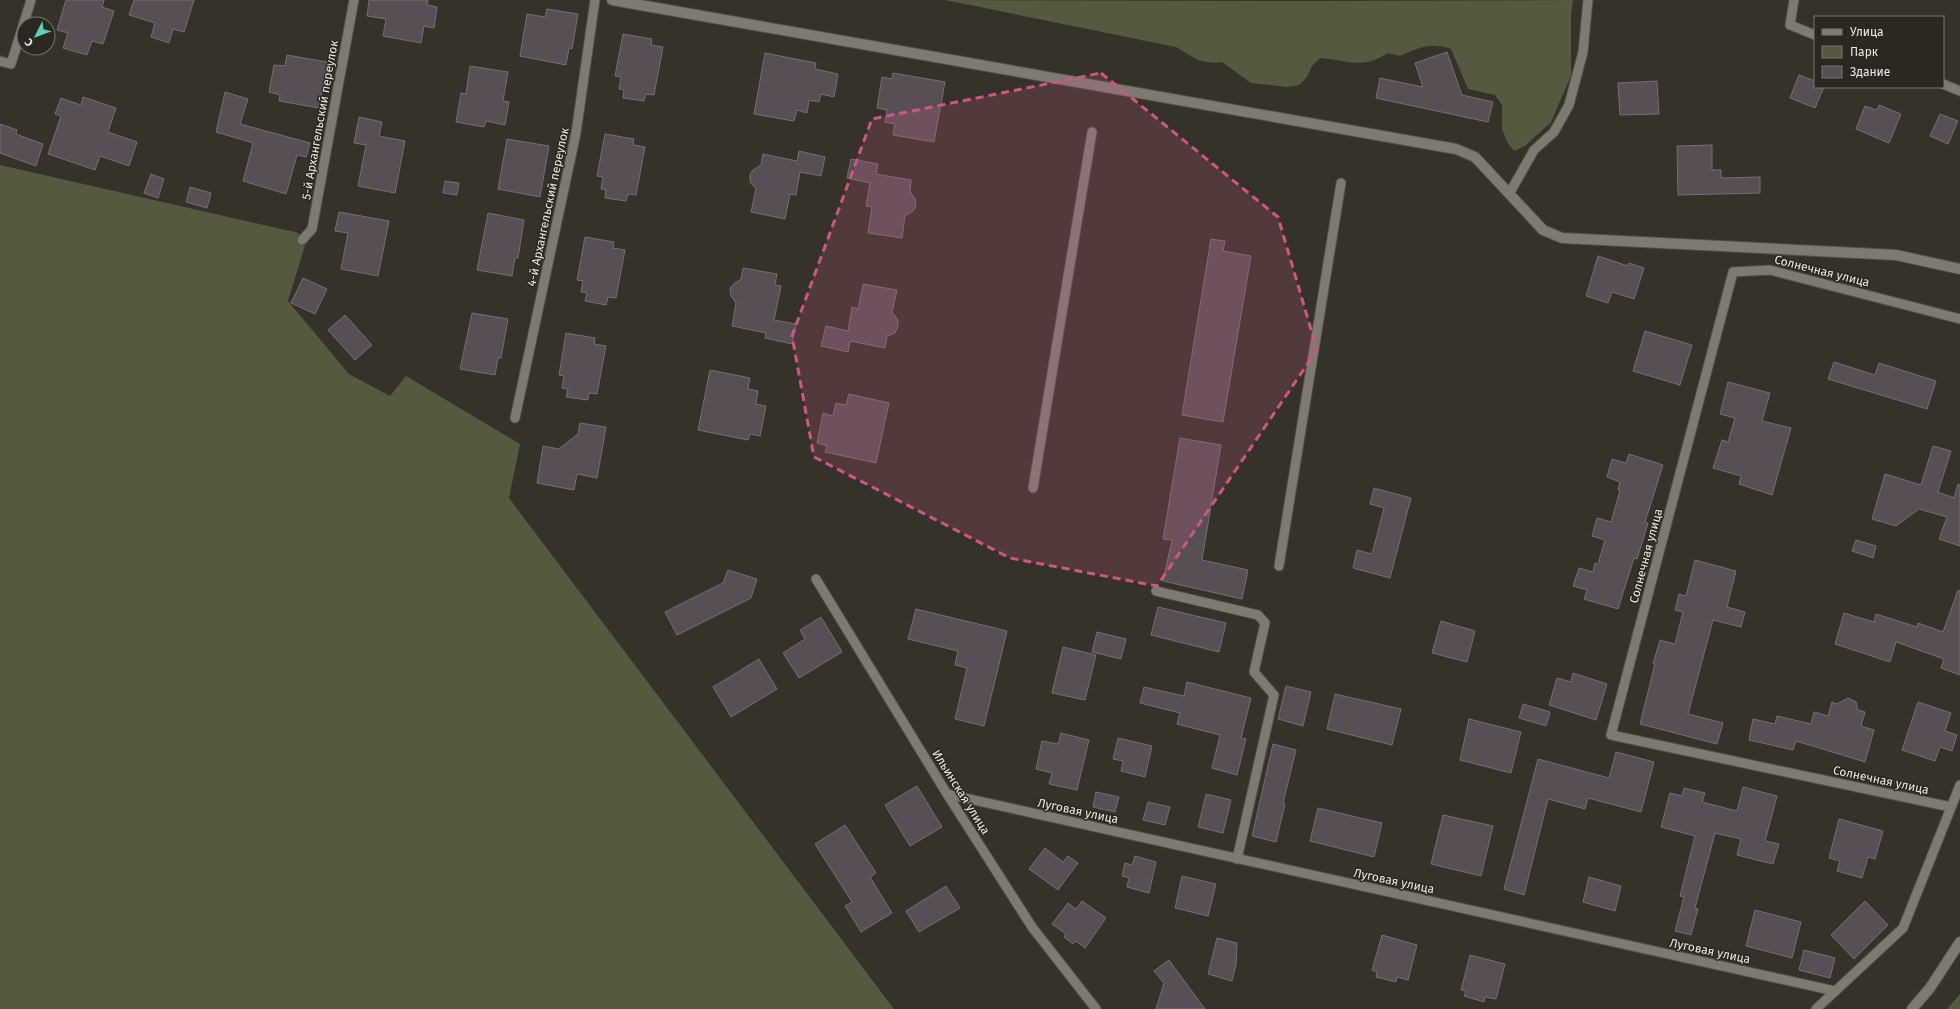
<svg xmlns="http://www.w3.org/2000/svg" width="1960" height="1009" viewBox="0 0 1960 1009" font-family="'Fira Sans',sans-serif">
	<rect width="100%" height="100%" fill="#343229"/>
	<g fill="#55593f">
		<path d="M945 0 1308 1 1573 0 1571 15V76L1551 122 1525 146 1514 151 1507 142 1502 129V105L1495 95 1468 89 1451 49C1432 42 1418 47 1400 56L1388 53C1362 70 1348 60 1320 58L1312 66 1307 77 1299 85 1287 87 1251 83 1222 62C1201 65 1193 57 1176 47Z"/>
		<path d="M0 165 299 233 298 240 306 242 288 301 349 374 390 396 406 376 520 444 509 498 894 1009H0Z"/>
		<path d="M1960 994V1009H1947Z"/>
	</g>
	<g fill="#584f54" stroke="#776d73">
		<path d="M66 0H104L102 7 114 11 103 44 92 41 87 55 63 48 68 33 57 30Z"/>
		<path d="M134 0H194L184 32 173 29 169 43 151 37 155 23 129 15Z"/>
		<path d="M369 0H428L427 5 437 7 434 28 424 26 421 43 383 36 386 19 367 16Z"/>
		<path d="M547 9 578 14 572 49 569 48 566 65 520 56 527 14 545 17Z"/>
		<path d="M623 34 652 39 651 45 663 47 654 95 646 94 644 101 623 98 624 90 619 89 621 77 615 76Z"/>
		<path d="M1447 52 1462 95 1493 102 1488 122 1376 98 1380 78 1423 87 1415 63Z"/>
		<path d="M765 53 816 63 815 69 838 74 834 97 821 94 819 102 809 100 807 113 797 110 794 121 754 114Z"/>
		<path d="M287 55 327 62 319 108 279 101 280 95 269 92 274 65 285 66Z"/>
		<path d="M470 66 508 72 503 101 509 102 505 125 486 121 484 127 456 122 461 93 466 94Z"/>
		<path d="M893 73 945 82 934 142 893 135 895 124 885 122 887 110 877 108 882 77 892 79Z"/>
		<path d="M1799 75 1815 81V87H1824L1815 108 1790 98Z"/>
		<path d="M1657 81 1659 114 1620 115 1618 83Z"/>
		<path d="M225 92 248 99 240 124 310 143 306 157 297 155 286 194 243 181 253 143 216 132Z"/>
		<path d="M83 97 116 108 108 132 137 142 129 166 100 156 95 170 48 154 61 116 55 114 61 98 81 105Z"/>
		<path d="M1879 105 1901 114 1889 143 1856 129 1865 106 1877 110Z"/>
		<path d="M1940 114 1958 121 1948 144 1930 136Z"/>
		<path d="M359 117 382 122 379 136 405 141 395 193 358 186 366 145 354 143Z"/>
		<path d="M0 124 17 130 16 134 43 144 36 166 0 153Z"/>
		<path d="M605 134 634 139 633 145 645 147 636 195 628 194 626 201 605 198 606 190 601 189 603 177 597 176Z"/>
		<path d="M507 139 549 146 540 197 498 189Z"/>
		<path d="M1712 145V170H1721V178L1760 177V193L1678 195 1677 146Z"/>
		<path d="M799 151 825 157 821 176 800 172 796 195 790 194 785 219 751 212 756 189 750 182V174L753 170 761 165 763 154 797 161Z"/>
		<path d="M851 159 878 164 876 174 911 180 910 192 915 198 916 206 913 211 905 216 902 238 868 233 872 207 866 206 870 183 847 178Z"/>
		<path d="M151 174 164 179 158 198 144 193Z"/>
		<path d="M445 181 459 183 457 195 443 193Z"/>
		<path d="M190 187 211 193 207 208 186 202Z"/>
		<path d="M339 212 389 221 378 276 341 269 348 233 335 231Z"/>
		<path d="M488 213 524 220 518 258H515L512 276 477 270Z"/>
		<path d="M585 237 614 242 613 248 625 250 616 298 608 297 606 305 585 301 587 293 581 292 583 281 577 280Z"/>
		<path d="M1211 239 1225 241 1223 251 1251 256 1223 422 1182 415Z"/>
		<path d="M1598 256 1628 266 1629 263 1644 268 1634 299 1612 292 1608 303 1586 296Z"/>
		<path d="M743 268 777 274 775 285 781 286 774 320 796 324 792 344 765 338 766 333 732 326 736 303 731 296 730 288 734 284 741 279Z"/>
		<path d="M303 278 327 289 315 314 291 303Z"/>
		<path d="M863 284 897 290 892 312 898 320V326L895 333 887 336 885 348 850 341 848 352 821 346 826 326 848 331 852 307 858 309Z"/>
		<path d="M472 313 508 319 501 358H498L495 375 460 369Z"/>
		<path d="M345 315 372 345 355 360 328 330Z"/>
		<path d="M1645 331 1692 345 1680 385 1633 371Z"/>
		<path d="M566 333 595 338 594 344 606 346 597 394 589 393 588 400 566 397 568 389 562 388 564 376 559 375Z"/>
		<path d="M1834 362 1875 375 1879 363 1936 381 1927 409 1828 379Z"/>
		<path d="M710 370 750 378 748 389 758 391 756 404 766 406 760 436 750 434 748 440 698 430Z"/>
		<path d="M1728 382 1770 393 1762 421 1791 428 1772 495 1739 484 1741 476 1713 468 1722 440 1728 442 1735 418 1720 414Z"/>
		<path d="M849 394 889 403 876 463 825 452 827 446 817 443 823 413 833 416 836 403 846 405Z"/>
		<path d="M580 423 606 427 597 478 577 474 574 490 537 483 543 446 559 449 578 434Z"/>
		<path d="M1180 438 1221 445 1202 560 1248 570 1242 599 1163 581 1172 540 1163 539Z"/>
		<path d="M1933 446 1951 451 1938 492 1954 498 1958 484 1960 485V546L1939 539 1947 517 1919 509 1896 526 1872 519 1885 474 1921 485Z"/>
		<path d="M1629 454 1663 465 1645 522 1648 523 1637 559 1634 558 1618 609 1584 599 1587 590 1573 586 1579 568 1593 572 1595 563 1598 564 1605 540 1592 536 1597 518 1611 522 1620 491 1618 490 1620 482 1607 477 1612 459 1626 463Z"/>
		<path d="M1374 488 1411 498 1390 578 1353 568 1357 550 1372 554 1384 508 1370 504Z"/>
		<path d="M1856 540 1876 546 1873 558 1852 551Z"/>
		<path d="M1695 560 1736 571 1727 607 1745 612 1741 627 1713 620 1688 714 1723 723 1717 744 1640 724 1655 664H1653L1660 640 1675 644 1683 612 1675 610 1679 594 1686 596Z"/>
		<path d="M728 570 757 579 751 598 677 635 665 612 723 583Z"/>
		<path d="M1958 590 1960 591V675L1941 668 1944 659 1896 642 1890 662 1835 644 1844 613 1874 622 1876 614 1917 627 1918 623 1943 632Z"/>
		<path d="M1158 607 1226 623 1219 652 1151 635Z"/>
		<path d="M916 609 1007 631 984 726 955 719 967 668 955 665 958 651 908 639Z"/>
		<path d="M821 617 842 652 799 678 783 653 805 639 800 630Z"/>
		<path d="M1441 621 1475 631 1467 662 1432 653Z"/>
		<path d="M1097 632 1126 639 1121 659 1092 652Z"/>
		<path d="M1063 647 1096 655 1085 700 1052 693Z"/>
		<path d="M759 659 777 689 731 717 713 687Z"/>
		<path d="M1573 673 1607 684 1596 720 1549 705 1557 678 1571 682Z"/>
		<path d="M1187 682 1251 698 1241 738 1246 739 1237 775 1212 768 1220 735 1177 724 1180 713 1140 703 1144 687 1184 696Z"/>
		<path d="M1286 686 1311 692 1303 726 1278 719Z"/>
		<path d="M1335 694 1401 709 1392 745 1327 729Z"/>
		<path d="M1848 698 1856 702 1858 710 1865 712 1861 726 1874 730 1865 762 1796 741 1793 750 1749 740 1753 719 1775 724 1777 716 1811 724 1814 712 1828 716 1832 702 1837 704Z"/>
		<path d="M1918 702 1951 713 1945 731 1957 735 1952 751 1940 747 1935 761 1902 750Z"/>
		<path d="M1523 704 1550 712 1546 726 1519 718Z"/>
		<path d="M1469 719 1521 732 1511 773 1460 760Z"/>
		<path d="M1061 733 1089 740 1077 790 1049 784 1052 773 1036 769 1042 741 1058 744Z"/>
		<path d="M1118 738 1152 746 1145 777 1121 771 1123 761 1113 759Z"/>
		<path d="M1273 744 1296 750 1283 803 1285 804 1276 842 1252 836Z"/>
		<path d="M1616 752 1654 762 1641 812 1588 798 1585 809 1548 799 1524 895 1504 889 1538 759 1609 778Z"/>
		<path d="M917 786 942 827 910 846 885 805Z"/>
		<path d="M1743 787 1777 796 1765 841 1779 844 1773 864 1737 855 1741 839 1715 833 1695 908 1698 909 1691 935 1675 931 1684 897 1680 896 1695 836 1661 827 1670 793 1682 796 1684 788 1705 793 1702 802 1737 811Z"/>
		<path d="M1096 792 1119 797 1115 812 1093 807Z"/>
		<path d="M1206 794 1231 800 1223 833 1198 827Z"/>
		<path d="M1148 802 1170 807 1165 825 1143 820Z"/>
		<path d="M1318 808 1382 823 1374 857 1310 841Z"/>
		<path d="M1443 815 1493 826 1481 876 1431 864Z"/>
		<path d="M1839 819 1883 831 1875 859 1868 857 1862 878 1837 871 1840 861 1829 858Z"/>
		<path d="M845 825 876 873 870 877 892 913 861 932 845 906 852 902 815 844Z"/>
		<path d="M1045 848 1063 862 1068 856 1078 863 1058 890 1029 869Z"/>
		<path d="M1135 856 1156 862 1149 893 1127 887 1129 878 1122 876 1125 863 1132 865Z"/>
		<path d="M1182 876 1216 884 1208 916 1175 908Z"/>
		<path d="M1589 877 1621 886 1615 911 1583 902Z"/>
		<path d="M946 886 960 908 919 932 906 911Z"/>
		<path d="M1082 901 1106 918 1085 948 1076 941 1073 944 1064 937 1066 934 1052 924 1068 903 1076 909Z"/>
		<path d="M1865 901 1888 925 1854 959 1831 935Z"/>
		<path d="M1755 910 1801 922 1792 958 1746 946Z"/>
		<path d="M1382 935 1417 945 1408 980 1397 977 1396 982 1376 977 1377 972 1372 970Z"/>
		<path d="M1217 938 1237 943 1236 965 1232 981 1208 974Z"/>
		<path d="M1804 950 1835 958 1830 978 1799 970Z"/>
		<path d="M1470 955 1505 964 1496 999 1485 997 1484 1002 1464 996 1466 991 1461 990Z"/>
		<path d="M1169 960 1205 1009H1156L1164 983 1154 971Z"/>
	</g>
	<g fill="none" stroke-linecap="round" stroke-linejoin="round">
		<defs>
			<g id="service">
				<path d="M1794 0 1790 25 1815 35"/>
				<path d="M0 61 11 64 31 0"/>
				<path d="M1943 84 1960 91"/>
				<path d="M1509 194 1534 150 1554 132 1569 105 1583 52 1588 0"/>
				<path d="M302 240 312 229 354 0"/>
				<path d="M515 418 576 133 595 0"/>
				<path d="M1033 488 1092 132"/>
				<path d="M1279 566 1341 183"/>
				<path d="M816 579 947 794 1032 927 1096 1009"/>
				<path d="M1156 591 1258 615 1265 623 1254 672 1274 695 1237 859"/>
				<path d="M947 794 1835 991"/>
				<path d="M1951 807 1611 735 1733 272 1770 270 1960 319"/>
				<path d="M1816 1009 1903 928 1960 785"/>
			</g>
			<path id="minor" d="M612 0 1456 149 1475 157 1543 230 1562 238 1896 255 1960 269"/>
			<path id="tertiary" d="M1912 1009 1930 988 1960 942"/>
		</defs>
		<use href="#service" stroke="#524f48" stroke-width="11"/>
		<use href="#minor" stroke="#524f48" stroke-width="12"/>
		<use href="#tertiary" stroke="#524f48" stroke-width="12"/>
		<use href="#service" stroke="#7d7b71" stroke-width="9"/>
		<use href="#minor" stroke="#7d7b71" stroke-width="10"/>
		<use href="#tertiary" stroke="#7d7b71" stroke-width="10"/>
	</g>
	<path fill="#ce5684" fill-opacity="0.2" stroke="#ce5684" stroke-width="3" stroke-dasharray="8 5" stroke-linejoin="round" d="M1101 73 1278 217 1317 350 1157 586 1010 558 814 457 792 336 872 119Z"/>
	<g text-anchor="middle" stroke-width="3" stroke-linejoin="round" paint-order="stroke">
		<g font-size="12" fill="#eae8e3" stroke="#2a2820">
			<text transform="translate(320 120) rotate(-80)" y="4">5-й Архангельский переулок</text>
			<text transform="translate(548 207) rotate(-78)" y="4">4-й Архангельский переулок</text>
			<text transform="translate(1822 271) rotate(14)" y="4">Солнечная улица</text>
			<text transform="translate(1646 556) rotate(-75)" y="4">Солнечная улица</text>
			<text transform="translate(1881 780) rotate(12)" y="4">Солнечная улица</text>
			<text transform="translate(961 792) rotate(58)" y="4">Ильинская улица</text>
			<text transform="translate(1078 811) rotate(12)" y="4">Луговая улица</text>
			<text transform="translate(1394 881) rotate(12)" y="4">Луговая улица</text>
			<text transform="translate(1710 951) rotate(12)" y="4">Луговая улица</text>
		</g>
	</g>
	<rect x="1814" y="16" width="130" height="72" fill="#2a2820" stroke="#77756e"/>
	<rect x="1822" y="29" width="20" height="6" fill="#7d7b71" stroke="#77756e"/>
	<text x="1850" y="36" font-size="12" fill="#eae8e3">Улица</text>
	<rect x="1822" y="46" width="20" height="12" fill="#55593f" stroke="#77756e"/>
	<text x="1850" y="56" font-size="12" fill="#eae8e3">Парк</text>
	<rect x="1822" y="66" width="20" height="12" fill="#584f54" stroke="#77756e"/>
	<text x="1850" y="76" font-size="12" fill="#eae8e3">Здание</text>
	<g transform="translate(36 36) rotate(228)"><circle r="19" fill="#2a2820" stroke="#77756e"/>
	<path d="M0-3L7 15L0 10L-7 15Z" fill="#5dceb8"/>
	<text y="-6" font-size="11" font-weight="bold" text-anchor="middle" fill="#eae8e3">С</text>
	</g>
</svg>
